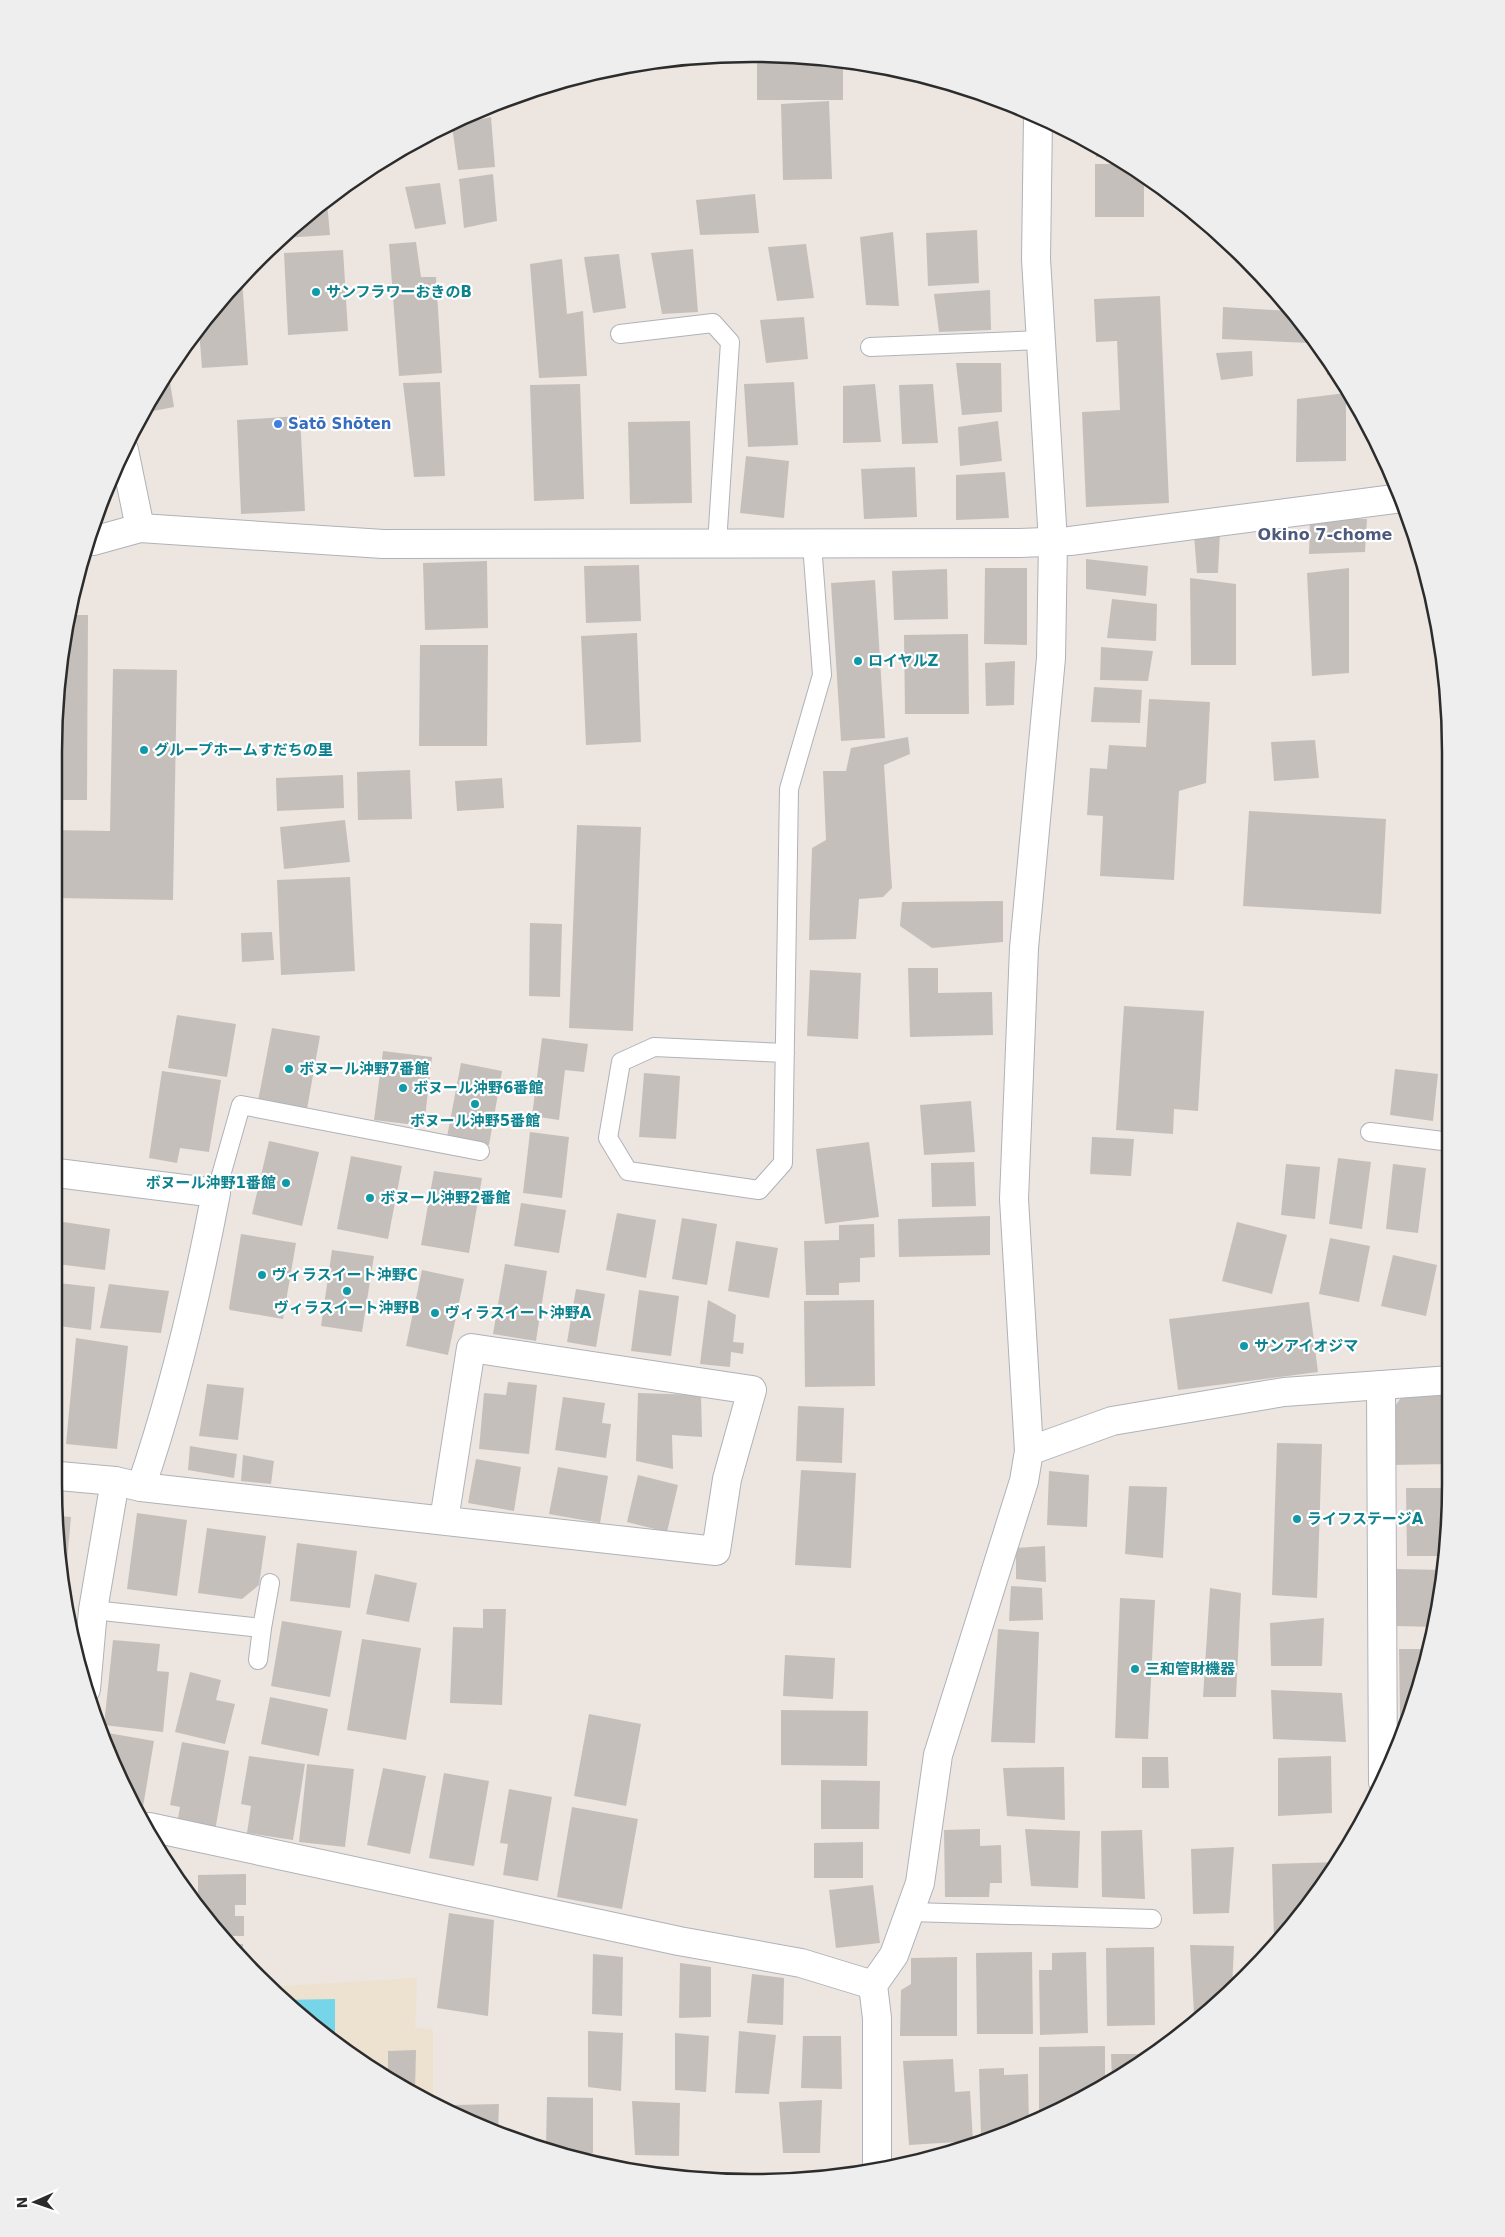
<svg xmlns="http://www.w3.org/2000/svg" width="1505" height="2237" viewBox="0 0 1505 2237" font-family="'DejaVu Sans','Noto Sans JP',sans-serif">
	<rect width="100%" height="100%" fill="#ede5df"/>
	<path fill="#ede1cf" d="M417 1978 415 2027 433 2030V2100L327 2039 268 1987Z"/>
	<path fill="#77d5e9" d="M335 1999V2043L327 2039 282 2000Z"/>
	<g fill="#c5bfbb">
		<path d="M757 54 843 63V100H757Z"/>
		<path d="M829 101 832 179 783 180 781 104Z"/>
		<path d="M491 117 495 167 458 170 452 126Z"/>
		<path d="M1096 148 1102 151 1115 158 1096 157Z"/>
		<path d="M1095 164H1127L1144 174V217H1095Z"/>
		<path d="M493 174 497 221 464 228 459 179Z"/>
		<path d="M440 183 446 224 415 229 405 187Z"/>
		<path d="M755 194 759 233 700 235 696 200Z"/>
		<path d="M327 202 330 235 283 238 297 227Z"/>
		<path d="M977 230 979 283 928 286 926 233Z"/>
		<path d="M893 232 899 306 866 305 860 237Z"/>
		<path d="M416 242 421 277H436L442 373 399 376 389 244Z"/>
		<path d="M806 244 814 298 777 301 768 247Z"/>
		<path d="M693 249 698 312 662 314 651 253Z"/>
		<path d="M343 250 348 331 288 335 284 253Z"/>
		<path d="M619 254 626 308 593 313 584 257Z"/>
		<path d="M562 259 567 314 583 311 587 376 539 378 530 264Z"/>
		<path d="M242 278 248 365 202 368 199 330Z"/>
		<path d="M990 290 991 330 939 332 934 294Z"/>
		<path d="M1160 296 1169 503 1086 507 1082 412 1120 410 1117 341 1096 342 1094 299Z"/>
		<path d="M1223 307 1290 311 1310 336V343L1222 339Z"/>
		<path d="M804 317 808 359 766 363 760 320Z"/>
		<path d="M1252 351 1253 376 1221 380 1216 353Z"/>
		<path d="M1326 355 1333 364 1339 375H1327Z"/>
		<path d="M956 363H1001L1002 412 962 415Z"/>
		<path d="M168 370 174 407 143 413 158 388Z"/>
		<path d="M440 382 445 476 414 477 403 383Z"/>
		<path d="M794 382 798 445 748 447 744 384Z"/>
		<path d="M580 384 584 499 534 501 530 385Z"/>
		<path d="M875 384 881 442 843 443V386Z"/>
		<path d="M933 384 938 443 902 444 899 385Z"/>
		<path d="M1346 393V461L1296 462 1297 399Z"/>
		<path d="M300 416 305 511 241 514 237 420Z"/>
		<path d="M690 421 692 503 630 504 628 422Z"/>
		<path d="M998 421 1002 461 960 466 958 427Z"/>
		<path d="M746 456 789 461 784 518 740 513Z"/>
		<path d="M915 467 917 517 864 519 861 469Z"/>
		<path d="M1005 472 1009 518 956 520V475Z"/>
		<path d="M1310 519H1367L1365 552 1309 554Z"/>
		<path d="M1220 533 1218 573H1197L1194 535Z"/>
		<path d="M1086 559 1148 566 1146 596 1086 589Z"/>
		<path d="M487 561 488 628 425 630 423 563Z"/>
		<path d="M639 565 641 621 586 623 584 566Z"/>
		<path d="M985 568H1027V645L984 644Z"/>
		<path d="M1349 568V673L1312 676 1307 573Z"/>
		<path d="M947 569 948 619 894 620 892 571Z"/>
		<path d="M1190 578 1236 584V665H1191Z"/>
		<path d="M875 580 885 738 841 741 831 583Z"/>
		<path d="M1112 599 1157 604 1156 641 1107 638Z"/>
		<path d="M68 615H88L87 800H54V752Z"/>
		<path d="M637 633 641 742 586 745 581 636Z"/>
		<path d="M968 634 969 714H905L904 635Z"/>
		<path d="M420 645H488L487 746H419Z"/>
		<path d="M1101 647 1153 651 1148 681 1100 680Z"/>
		<path d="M1015 661 1014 705 986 706 985 663Z"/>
		<path d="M113 669 177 670 173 900 55 898 54 830 110 831Z"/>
		<path d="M1094 687 1142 690 1140 723 1091 722Z"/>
		<path d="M1149 699 1210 702 1206 783 1179 791 1174 880 1100 876 1103 816 1087 815 1090 768 1107 769 1109 745 1146 747Z"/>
		<path d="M908 737 910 754 884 765 892 888 883 897 859 899 856 939 809 940 812 848 826 840 823 771H846L851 748Z"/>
		<path d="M1315 740 1319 778 1274 781 1271 742Z"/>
		<path d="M410 770 412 819 358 820 357 772Z"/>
		<path d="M343 775 344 808 277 811 276 778Z"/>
		<path d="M502 778 504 808 457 811 455 781Z"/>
		<path d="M1249 811 1386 819 1381 914 1243 906Z"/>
		<path d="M345 820 350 862 284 869 280 827Z"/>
		<path d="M577 825 641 827 633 1031 569 1028Z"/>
		<path d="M350 877 355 971 281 975 277 880Z"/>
		<path d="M1003 901V942L932 948 900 926 902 902Z"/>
		<path d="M530 923 562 924 560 997 529 996Z"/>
		<path d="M272 932 274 960 242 962 241 933Z"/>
		<path d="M908 968H938V993L992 992 993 1035 910 1037Z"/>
		<path d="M810 970 861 973 858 1039 807 1036Z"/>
		<path d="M1124 1006 1204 1011 1198 1111 1174 1109 1173 1134 1116 1130Z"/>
		<path d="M177 1015 236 1024 227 1077 168 1068Z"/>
		<path d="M272 1028 320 1036 307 1109 258 1101Z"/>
		<path d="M542 1038 588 1044 584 1072 565 1070 559 1120 532 1116Z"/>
		<path d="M383 1051 432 1057 424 1126 374 1120Z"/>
		<path d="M461 1063 502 1071 489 1145 447 1137Z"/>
		<path d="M1395 1069 1438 1074 1433 1121 1390 1115Z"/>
		<path d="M162 1071 221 1080 209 1152 180 1148 177 1163 149 1158Z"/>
		<path d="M644 1073 680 1076 676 1139 639 1137Z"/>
		<path d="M971 1101 975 1152 924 1155 920 1105Z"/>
		<path d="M530 1132 569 1137 562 1198 523 1193Z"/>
		<path d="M1092 1137 1134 1139 1131 1176 1090 1174Z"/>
		<path d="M269 1141 319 1152 302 1226 252 1214Z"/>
		<path d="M869 1142 879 1217 825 1224 816 1149Z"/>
		<path d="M351 1156 402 1166 388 1239 337 1229Z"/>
		<path d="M1338 1158 1371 1162 1362 1229 1329 1224Z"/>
		<path d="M974 1162 976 1206 932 1207 931 1163Z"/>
		<path d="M1286 1164 1320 1167 1315 1219 1281 1215Z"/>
		<path d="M1393 1164 1426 1168 1418 1233 1386 1229Z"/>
		<path d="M434 1171 482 1178 469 1253 421 1245Z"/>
		<path d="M521 1203 566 1210 559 1253 514 1246Z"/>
		<path d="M617 1213 656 1220 646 1278 606 1270Z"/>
		<path d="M990 1216V1255L899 1257 898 1219Z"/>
		<path d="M682 1218 717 1224 707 1285 672 1279Z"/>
		<path d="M57 1221 110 1229 105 1270 57 1264Z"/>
		<path d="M1237 1222 1287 1235 1272 1294 1222 1281Z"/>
		<path d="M874 1224 875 1257 860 1258V1282L839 1283V1295H806L804 1241 839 1240V1225Z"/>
		<path d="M241 1234 296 1243 283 1319 230 1310 229 1308Z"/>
		<path d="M1330 1238 1370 1246 1359 1302 1319 1294Z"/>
		<path d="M736 1241 778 1248 769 1298 728 1291Z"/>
		<path d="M332 1250 374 1256 362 1332 321 1326Z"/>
		<path d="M1393 1255 1437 1265 1426 1316 1381 1306Z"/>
		<path d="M505 1264 547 1271 536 1341 493 1334Z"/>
		<path d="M422 1270 464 1279 448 1355 406 1346Z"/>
		<path d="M58 1283 95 1287 91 1330 58 1326Z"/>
		<path d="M109 1284 169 1291 161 1333 100 1328Z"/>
		<path d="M576 1289 605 1294 596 1347 567 1342Z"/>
		<path d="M639 1290 679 1296 671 1356 631 1351Z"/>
		<path d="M708 1300 736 1315 733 1342 744 1343 743 1354 731 1352 730 1367 700 1364Z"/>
		<path d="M874 1300 875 1386 805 1387 804 1301Z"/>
		<path d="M1309 1302 1318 1372 1178 1390 1169 1319Z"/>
		<path d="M76 1338 128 1346 117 1449 66 1444Z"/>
		<path d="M508 1382 537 1385 529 1454 479 1449 484 1393 506 1395Z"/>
		<path d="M207 1384 244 1388 238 1440 199 1436Z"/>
		<path d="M638 1393 701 1395 702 1437 672 1435 673 1469 636 1461Z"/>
		<path d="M1403 1395 1451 1396V1464L1391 1465 1390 1413Z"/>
		<path d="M563 1397 605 1403 602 1423 611 1424 606 1458 555 1450Z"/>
		<path d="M798 1406 844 1408 842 1463 796 1461Z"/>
		<path d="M1277 1443 1322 1444 1317 1598 1272 1595Z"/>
		<path d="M190 1446 237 1454 234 1478 188 1470Z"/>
		<path d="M243 1455 274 1461 271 1484 241 1481Z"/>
		<path d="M476 1459 521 1467 514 1511 468 1503Z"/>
		<path d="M558 1467 608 1476 600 1523 549 1514Z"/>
		<path d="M801 1470 856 1473 851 1568 795 1565Z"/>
		<path d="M1049 1471 1089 1475 1087 1527 1047 1525Z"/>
		<path d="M638 1475 678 1485 667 1532 627 1522Z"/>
		<path d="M1129 1486 1167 1487 1163 1558 1125 1554Z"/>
		<path d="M1406 1488H1451L1444 1556H1407Z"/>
		<path d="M137 1513 187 1520 177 1596 127 1589Z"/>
		<path d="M59 1516 71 1517 67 1561 60 1560Z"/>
		<path d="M207 1528 266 1536 259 1585 242 1599 198 1593Z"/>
		<path d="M297 1543 357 1551 350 1608 290 1601Z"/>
		<path d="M1045 1546 1046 1582 1016 1579V1548Z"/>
		<path d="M1396 1569 1443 1570 1436 1627 1395 1626Z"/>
		<path d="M375 1574 417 1583 409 1622 366 1614Z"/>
		<path d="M1011 1586 1042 1588 1043 1620 1009 1621Z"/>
		<path d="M1210 1588 1241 1593 1236 1697H1203Z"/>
		<path d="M1120 1598 1155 1600 1148 1739 1115 1738Z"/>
		<path d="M483 1609H506L502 1705 450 1703 453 1627 483 1628Z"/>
		<path d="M1324 1618 1322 1666H1271L1270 1623Z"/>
		<path d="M282 1621 342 1631 330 1697 271 1686Z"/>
		<path d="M998 1629 1039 1632 1035 1743 991 1742Z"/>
		<path d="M362 1639 421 1648 406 1740 347 1730Z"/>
		<path d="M113 1640 160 1644 157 1671 169 1672 163 1732 104 1725Z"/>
		<path d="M1399 1649H1428L1405 1717H1400Z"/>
		<path d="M785 1655 835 1658 833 1699 783 1696Z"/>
		<path d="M190 1672 221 1680 216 1700 235 1704 225 1744 175 1732Z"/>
		<path d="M1271 1690 1342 1693 1346 1742 1273 1739Z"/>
		<path d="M270 1697 328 1709 319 1756 261 1744Z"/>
		<path d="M781 1710 868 1711 867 1766 781 1765Z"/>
		<path d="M589 1714 641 1724 626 1806 574 1796Z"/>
		<path d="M108 1733 154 1741 142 1813 107 1741Z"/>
		<path d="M182 1742 229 1751 215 1831 177 1824 180 1807 170 1805Z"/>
		<path d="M249 1756 305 1764 293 1840 247 1833 251 1806 241 1804Z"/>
		<path d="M1331 1756 1332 1813 1278 1816V1758Z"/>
		<path d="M1142 1757H1168L1169 1788H1142Z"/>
		<path d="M307 1764 354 1769 345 1847 299 1842Z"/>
		<path d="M1064 1767 1065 1820 1007 1816 1003 1768Z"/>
		<path d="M383 1768 426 1776 410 1854 367 1845Z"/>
		<path d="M444 1773 489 1781 474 1866 429 1858Z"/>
		<path d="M821 1780 880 1781 879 1829H821Z"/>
		<path d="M509 1789 552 1797 538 1881 503 1875 508 1844 500 1843Z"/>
		<path d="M572 1807 638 1819 622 1909 557 1897Z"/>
		<path d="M980 1829V1846L1001 1845 1002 1883H990L989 1897H945L944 1830Z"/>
		<path d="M1025 1829 1080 1831 1078 1888 1031 1886Z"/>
		<path d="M1142 1830 1145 1899 1102 1897 1101 1831Z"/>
		<path d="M863 1842V1878H814V1843Z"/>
		<path d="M1234 1847 1229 1913 1193 1914 1191 1849Z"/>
		<path d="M1340 1862 1333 1873 1278 1940H1274L1272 1864Z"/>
		<path d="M246 1874V1905H235V1916H244V1936H224L198 1905V1875Z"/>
		<path d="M873 1885 880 1943 836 1948 829 1890Z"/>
		<path d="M449 1913 494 1920 488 2016 437 2008Z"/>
		<path d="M230 1944H243V1960Z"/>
		<path d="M1190 1945 1234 1946 1232 1989 1202 2013H1194Z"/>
		<path d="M1154 1947 1155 2025 1107 2026 1106 1948Z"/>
		<path d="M1032 1952 1033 2034H977L976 1953Z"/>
		<path d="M1086 1952 1088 2033 1040 2035 1039 1970H1052V1953Z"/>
		<path d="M593 1954 623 1957 622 2016 592 2014Z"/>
		<path d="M957 1957V2036H900L901 1990 911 1984V1958Z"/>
		<path d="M680 1963 711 1967V2017L679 2018Z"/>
		<path d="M752 1974 784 1978 783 2025 747 2023Z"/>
		<path d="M588 2031 623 2033 621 2091 588 2087Z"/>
		<path d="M739 2031 776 2035 769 2094 735 2093Z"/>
		<path d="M675 2033 709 2036 706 2092 675 2090Z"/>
		<path d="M803 2036H841L842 2089 801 2088Z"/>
		<path d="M1105 2046V2087L1039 2120V2047Z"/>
		<path d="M416 2050 415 2090 388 2074V2051Z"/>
		<path d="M1111 2054H1148L1112 2082Z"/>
		<path d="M953 2059 955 2092 970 2091 973 2141 909 2145 903 2061Z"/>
		<path d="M1004 2068V2075L1028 2074 1029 2125 999 2136 981 2137 979 2069Z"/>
		<path d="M547 2097 593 2098V2153L563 2154 546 2148Z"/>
		<path d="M822 2100 820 2153H783L779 2102Z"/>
		<path d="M632 2101 680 2103 679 2156 635 2155Z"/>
		<path d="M499 2104 498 2134 485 2130 455 2113V2105Z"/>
		<path d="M910 2157H930L910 2163Z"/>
	</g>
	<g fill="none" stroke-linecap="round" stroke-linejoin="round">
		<defs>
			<g id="service">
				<path d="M620 334 713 323 730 342 717 544"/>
				<path d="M870 347 1041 340"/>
				<path d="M785 1053 654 1047 621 1062 608 1138 628 1171 759 1190 783 1163 789 789 822 675 812 544"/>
				<path d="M1370 1132 1451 1142"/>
				<path d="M216 1193 241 1105 480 1151"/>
				<path d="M93 1610 262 1628 258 1660"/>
				<path d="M262 1628 270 1583"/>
				<path d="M910 1912 1152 1919"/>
			</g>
			<g id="minor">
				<path d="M124 450 140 528"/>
				<path d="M93 541 140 528 383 544 1020 543 1070 541 1402 498"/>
				<path d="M57 1173 216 1193C197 1293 174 1391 141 1487L115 1481 59 1476"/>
				<path d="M1381 1385 1383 1782"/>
				<path d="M1029 1451 1112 1421 1284 1392 1451 1380"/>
				<path d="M141 1487 716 1551 727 1479 752 1390 471 1348 444 1520"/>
				<path d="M86 1689 93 1610 115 1481"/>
				<path d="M149 1827 679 1941 801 1963 873 1985"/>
				<path d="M877 2171V2018L873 1985 894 1955 920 1883 938 1755 1024 1481 1029 1451 1014 1199 1024 948 1051 658 1053 542 1036 259 1038 117"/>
			</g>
		</defs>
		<use href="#service" stroke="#afb2bb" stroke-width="20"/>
		<use href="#minor" stroke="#afb2bb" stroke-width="30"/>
		<use href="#service" stroke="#fff" stroke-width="18"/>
		<use href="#minor" stroke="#fff" stroke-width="28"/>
	</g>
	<g fill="#0f9aa8" stroke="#fff" stroke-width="2">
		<circle cx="316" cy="292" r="5"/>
		<circle cx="858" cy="661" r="5"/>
		<circle cx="144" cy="750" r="5"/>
		<circle cx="289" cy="1069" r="5"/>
		<circle cx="403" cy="1088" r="5"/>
		<circle cx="475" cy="1104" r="5"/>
		<circle cx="286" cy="1183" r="5"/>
		<circle cx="370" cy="1198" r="5"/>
		<circle cx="262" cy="1275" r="5"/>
		<circle cx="347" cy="1291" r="5"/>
		<circle cx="435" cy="1313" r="5"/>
		<circle cx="1244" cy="1346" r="5"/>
		<circle cx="1297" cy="1519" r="5"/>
		<circle cx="1135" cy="1669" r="5"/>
	</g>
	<circle fill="#3f7fe0" stroke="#fff" stroke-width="2" cx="278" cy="424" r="5"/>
	<g text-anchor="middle" stroke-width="4.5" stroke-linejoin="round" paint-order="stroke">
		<g font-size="15" font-weight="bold" fill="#0d838f" stroke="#fff" text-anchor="start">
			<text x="326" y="297">サンフラワーおきのB</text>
			<text x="868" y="666">ロイヤルZ</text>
			<text x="154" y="755">グループホームすだちの里</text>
			<text x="299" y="1074">ボヌール沖野7番館</text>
			<text x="413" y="1093">ボヌール沖野6番館</text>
			<text x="475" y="1126" text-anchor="middle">ボヌール沖野5番館</text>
			<text x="276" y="1188" text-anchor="end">ボヌール沖野1番館</text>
			<text x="380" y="1203">ボヌール沖野2番館</text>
			<text x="272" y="1280">ヴィラスイート沖野C</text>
			<text x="347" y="1313" text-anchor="middle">ヴィラスイート沖野B</text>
			<text x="445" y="1318">ヴィラスイート沖野A</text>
			<text x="1254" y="1351">サンアイオジマ</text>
			<text x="1307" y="1524">ライフステージA</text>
			<text x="1145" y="1674">三和管財機器</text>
		</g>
		<g font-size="15" font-weight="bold" fill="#366cbe" stroke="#fff" text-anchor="start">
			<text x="288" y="429">Satō Shōten</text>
		</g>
		<g font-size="16" font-weight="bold" fill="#4e5a7b" stroke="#fff">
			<text x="1325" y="540">Okino 7-chome</text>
		</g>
	</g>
	<path d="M0 0H1505V2237H0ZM752 62H752A690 690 0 0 1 1442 752V1484A690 690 0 0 1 752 2174H752A690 690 0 0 1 62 1484V752A690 690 0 0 1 752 62Z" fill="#eee" fill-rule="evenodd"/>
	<path fill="none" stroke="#2c2c2c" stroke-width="2.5" d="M752 62H752A690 690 0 0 1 1442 752V1484A690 690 0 0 1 752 2174H752A690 690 0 0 1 62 1484V752A690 690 0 0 1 752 62Z"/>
	<g transform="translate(35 2202) rotate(268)" stroke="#ffffff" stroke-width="4" paint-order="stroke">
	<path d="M0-4L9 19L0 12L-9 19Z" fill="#2c2c2c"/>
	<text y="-8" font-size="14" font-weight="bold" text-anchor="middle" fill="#2c2c2c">N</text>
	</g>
</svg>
